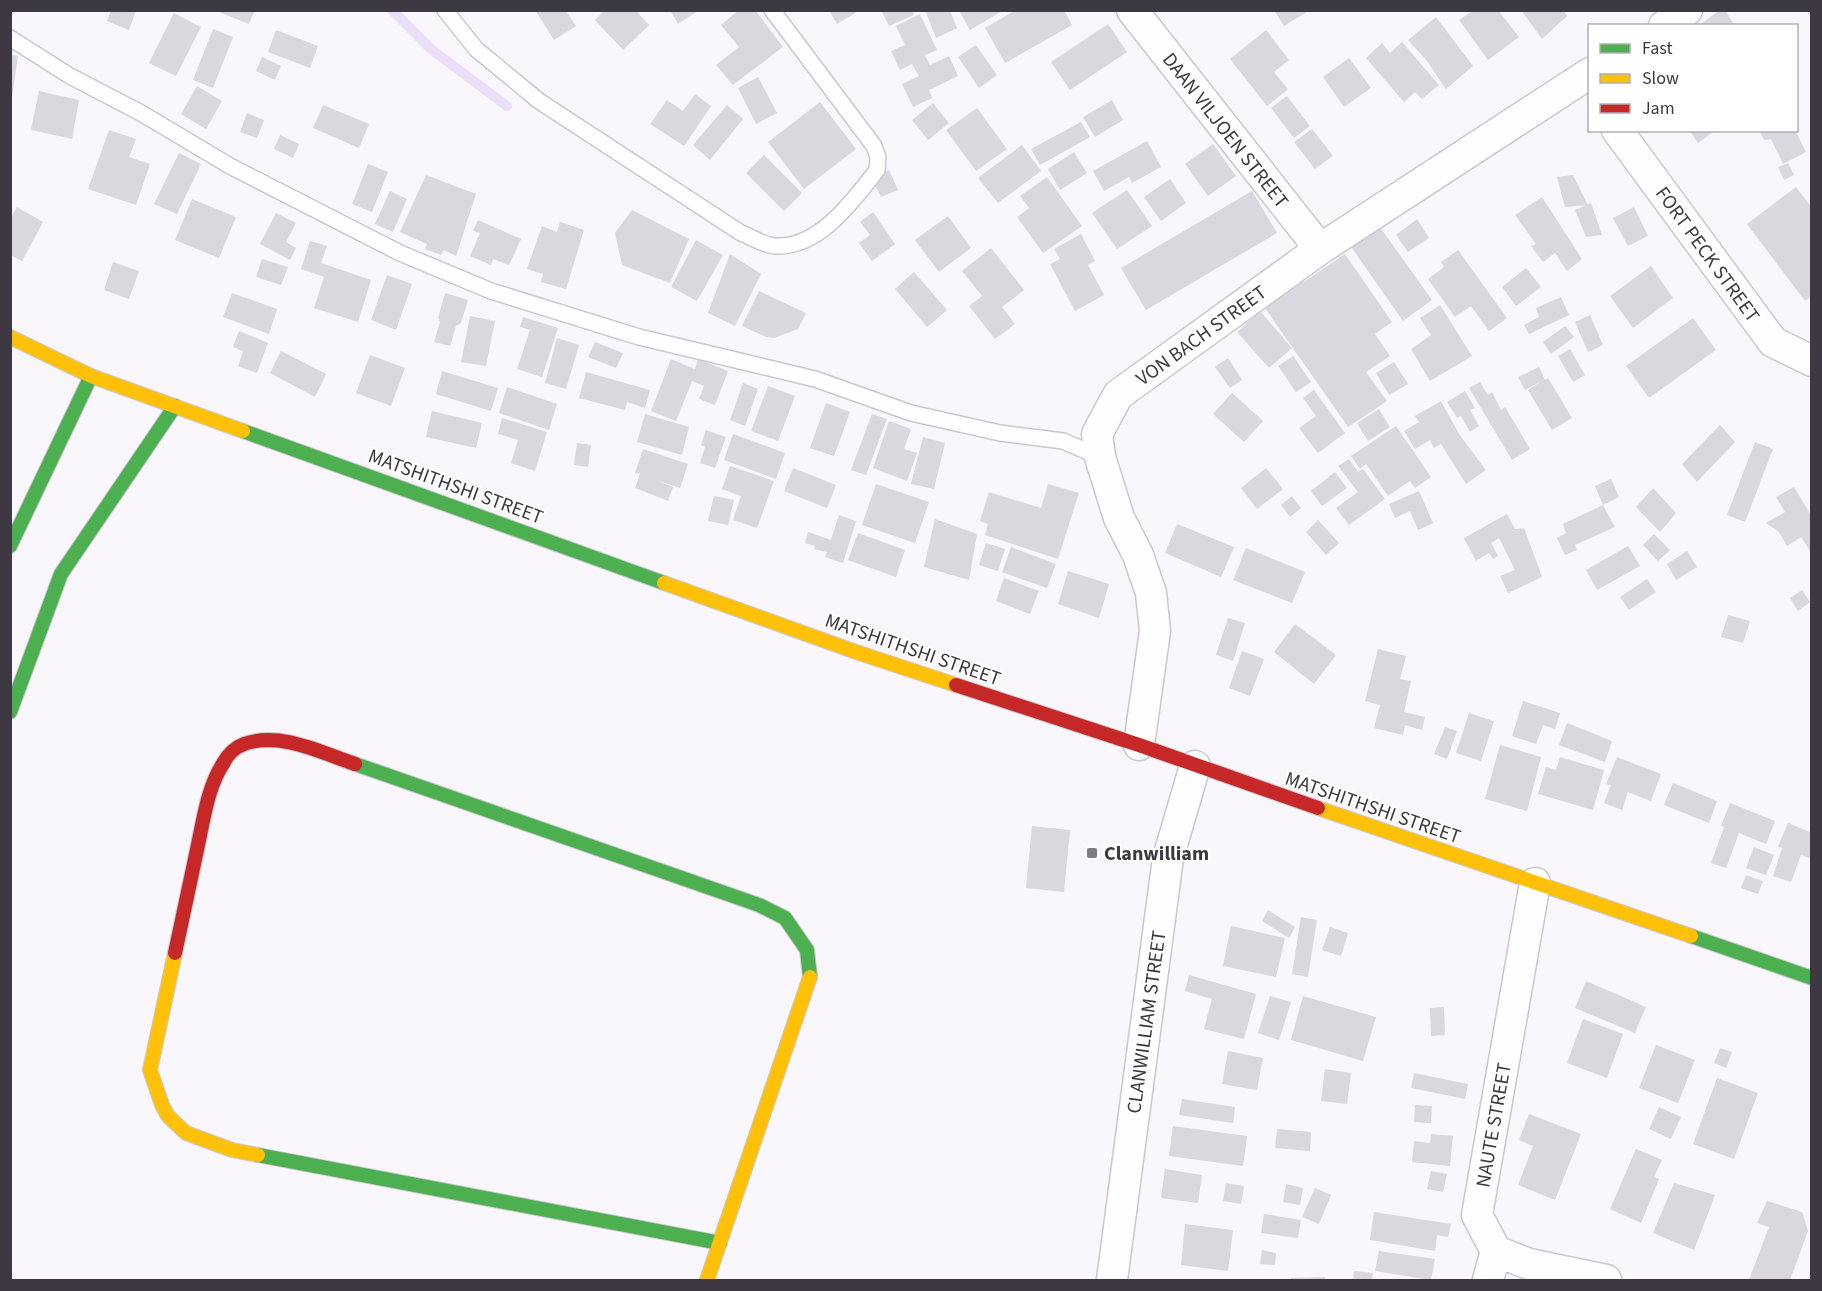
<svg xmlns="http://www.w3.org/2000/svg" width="1822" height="1291" font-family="'Source Sans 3',sans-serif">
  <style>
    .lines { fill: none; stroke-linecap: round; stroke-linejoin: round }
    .stream { stroke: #eadef8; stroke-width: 10 }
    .building { fill: #dad7de }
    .lane-casing { stroke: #cbc7cf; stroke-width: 18 }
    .street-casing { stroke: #cbc7cf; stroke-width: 33 }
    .fast-casing { stroke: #cbc7cf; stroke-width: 16 }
    .slow-casing { stroke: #cbc7cf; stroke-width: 16 }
    .jam-casing { stroke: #cbc7cf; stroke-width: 16 }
    .lane { stroke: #fefeff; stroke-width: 15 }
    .street { stroke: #fefeff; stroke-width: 30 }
    .fast { stroke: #4caf50; stroke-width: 14 }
    .slow { stroke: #ffc107; stroke-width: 14 }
    .jam { stroke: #c62828; stroke-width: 14 }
    .poi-dot { fill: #7f7a83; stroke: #fff; stroke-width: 2 }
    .labels { text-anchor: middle; stroke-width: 4.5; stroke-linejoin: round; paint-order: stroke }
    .street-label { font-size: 20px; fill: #3d3842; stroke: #fff }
    .poi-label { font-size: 20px; font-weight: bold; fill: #3d3842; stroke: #fff; text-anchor: start }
  </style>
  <rect width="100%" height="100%" fill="#f9f6fc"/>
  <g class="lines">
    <path class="stream" d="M392,10L431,49L507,106"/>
  </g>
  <path class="building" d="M111,10H136L129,30L107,21Z
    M214,10H255L249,24Z
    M535,10H565L576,26L554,40Z
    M605,10H635L649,25L623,50L595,20Z
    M670,10H699L678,24Z
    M739,10H755L783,47L733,85L716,65L739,47L721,25Z
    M829,10H860L837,24Z
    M881,10H912L914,15L889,26Z
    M925,10H950L957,28L936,38Z
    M959,10H1004L970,30Z
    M1016,10H1064L1072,25L1005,63L985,28Z
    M1274,10H1310L1284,26Z
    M1474,10H1498L1519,37L1488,60L1459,20Z
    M1521,10H1563L1567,16L1542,39Z
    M1720,10H1725L1735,26H1698Z
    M174,13L201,27L176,76L149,63Z
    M920,14L937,50L925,55L930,65L949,56L958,76L929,90L932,98L913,107L902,84L919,76L912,64L900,70L891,51L905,45L896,26Z
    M1436,17L1473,66L1446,89L1427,61L1408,40Z
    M1108,24L1127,52L1070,90L1051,62Z
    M213,29L233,37L213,88L193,80Z
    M276,30L318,46L310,68L268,52Z
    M1266,30L1289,60L1274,72L1288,89L1267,106L1230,59Z
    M1402,42L1439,85L1422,99L1415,92L1404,102L1366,58L1382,43L1390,53Z
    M976,45L997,75L979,88L958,57Z
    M10,54L18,56L12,97H10Z
    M262,57L281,66L275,80L256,71Z
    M1349,58L1371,88L1344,107L1323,77Z
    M758,77L777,113L756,124L738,88Z
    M197,86L222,101L206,129L181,114Z
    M39,91L79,100L72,139L31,130Z
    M695,94L711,106L684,146L650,124L667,100L683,111Z
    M1287,96L1310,126L1294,138L1271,108Z
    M1112,100L1123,120L1095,137L1083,117Z
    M820,102L856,149L804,189L768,142Z
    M933,103L949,123L928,140L912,120Z
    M323,105L369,124L359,148L313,128Z
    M727,105L743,119L710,160L693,145Z
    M977,108L1007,149L976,171L946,130Z
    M247,113L264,120L257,138L240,132Z
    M1081,122L1090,137L1040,165L1031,149Z
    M1312,129L1333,156L1315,169L1294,142Z
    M109,130L136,139L129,157L150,164L136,205L88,189Z
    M1689,130H1716L1698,143Z
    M1759,130H1795L1806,152L1783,164L1771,139L1764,140Z
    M280,135L299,144L293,158L274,149Z
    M1147,141L1161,167L1132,183L1129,177L1104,191L1093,171Z
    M1213,144L1236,176L1208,196L1185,164Z
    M1022,145L1041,171L998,203L978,178Z
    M1074,152L1087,173L1060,190L1048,169Z
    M179,153L201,164L177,214L154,204Z
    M764,155L802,193L784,211L746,173Z
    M1788,163L1794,175L1784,180L1778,167Z
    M368,164L388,172L372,212L352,204Z
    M889,170L898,190L881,197L872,179Z
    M426,175L476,194L456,256L444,250L441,255L425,249L427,244L400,232Z
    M1573,175L1588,205L1565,207L1557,177Z
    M1047,177L1082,226L1043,253L1017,217L1029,208L1020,196Z
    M1170,179L1186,203L1161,221L1144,197Z
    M1796,187L1812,208V296L1805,301L1747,224Z
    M1127,190L1152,226L1117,249L1092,213Z
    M390,191L407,199L393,232L375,224Z
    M1252,191L1277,233L1146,310L1121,268Z
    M1542,197L1582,259L1567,271L1555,253L1543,262L1531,246L1536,244L1515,215Z
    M192,199L236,217L219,258L175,240Z
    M1591,203L1602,235L1586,237L1575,210Z
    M17,207L43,222L22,261L10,255V219Z
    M1634,207L1648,236L1628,246L1613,218Z
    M632,210L689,239L670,283L622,265L615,233Z
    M873,212L895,244L872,261L859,243L870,235L860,222Z
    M276,213L296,223L286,242L296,248L290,260L260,244Z
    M948,216L971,248L939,272L915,240Z
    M1417,219L1429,238L1408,252L1396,235Z
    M478,220L521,239L509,265L493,259L491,265L470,256L480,233L473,231Z
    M560,222L584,230L566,289L541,282L543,274L527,269L542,226L557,232Z
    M1377,223L1432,300L1403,321L1349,244Z
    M1081,234L1095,261L1088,265L1104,295L1075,311L1050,264L1060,259L1054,249Z
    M696,240L723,255L697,301L671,287Z
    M310,241L327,246L321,263L371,280L358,322L314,308L324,277L301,269Z
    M991,248L1024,290L1002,307L1015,324L995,339L969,306L982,296L962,271Z
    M1458,250L1507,318L1489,331L1471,306L1455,317L1428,279L1444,267L1441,262Z
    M730,254L761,274L735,326L708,313Z
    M1345,254L1392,322L1375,334L1390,356L1366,372L1387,401L1348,427L1260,301L1298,275L1304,282Z
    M262,259L288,267L281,285L256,277Z
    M113,262L139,271L129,299L104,290Z
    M1651,266L1673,298L1633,328L1610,296Z
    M1526,268L1541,287L1516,306L1502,287Z
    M914,272L947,310L927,327L895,289Z
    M387,275L412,284L396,330L371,320Z
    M759,291L806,313L798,329L774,338L766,337L742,326Z
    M232,293L277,309L269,334L223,317Z
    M445,293L468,300L461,323L456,326L450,346L434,342L440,322L438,318Z
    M1561,297L1569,315L1529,334L1524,325L1539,317L1536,308Z
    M1440,305L1472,356L1430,381L1411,349L1431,335L1420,318Z
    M1260,311L1292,348L1269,368L1237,332Z
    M1590,315L1603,345L1588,352L1575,322Z
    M470,316L495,321L486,366L461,362Z
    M523,317L558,328L542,377L517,369L530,330L520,327Z
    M1693,318L1716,350L1649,398L1626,366Z
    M1565,326L1574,337L1551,354L1543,342Z
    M239,331L268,343L257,373L238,366L243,351L233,347Z
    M557,338L579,345L566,389L545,383Z
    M595,342L623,353L616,368L588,357Z
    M1570,349L1585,375L1573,382L1558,356Z
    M281,351L326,374L315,397L270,373Z
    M370,355L405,368L391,406L356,393Z
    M1293,356L1311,382L1296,392L1278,366Z
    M1228,358L1242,380L1230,388L1215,367Z
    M671,359L695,369L698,359L728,371L715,405L699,399L704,386L692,381L676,421L651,411Z
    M1394,362L1408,384L1389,395L1376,373Z
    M1539,367L1545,380L1548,378L1572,418L1552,430L1528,390L1542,381L1525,390L1518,377Z
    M442,371L498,388L491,411L436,394Z
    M586,372L650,390L645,408L627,402L625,410L579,398Z
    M1480,382L1488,395L1492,392L1501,410L1505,407L1530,449L1512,460L1469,388Z
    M743,383L758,389L745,426L730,420Z
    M768,386L795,396L778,441L751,431Z
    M507,387L557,404L549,430L499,413Z
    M1314,390L1345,433L1318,453L1299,428L1316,416L1303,398Z
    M1465,391L1475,408L1470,410L1479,426L1470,432L1461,416L1457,418L1447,402Z
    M1232,393L1263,421L1244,442L1213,414Z
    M1441,401L1459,434L1486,470L1466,484L1441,444L1434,448L1430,440L1415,449L1404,431L1419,422L1415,416Z
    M826,403L850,412L834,456L810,448Z
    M1379,409L1390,427L1368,441L1357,423Z
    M432,411L482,423L476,448L426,437Z
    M645,414L689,427L682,455L637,442Z
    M872,414L887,419L866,475L851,470Z
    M502,418L547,432L535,471L511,463L518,440L498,434Z
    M889,421L911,429L904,449L917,453L907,481L873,468Z
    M1720,425L1735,442L1697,482L1682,464Z
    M1396,426L1431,477L1415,488L1410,481L1388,496L1366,464L1360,469L1351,456Z
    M706,430L726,437L715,468L700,463L705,447L701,445Z
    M733,434L785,453L776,479L724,460Z
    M923,437L945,443L934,489L911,484Z
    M1755,442L1773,449L1745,522L1727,515Z
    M577,443L591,445L588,467L574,465Z
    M643,449L688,464L680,488L656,480L673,487L668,501L635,488L640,474L635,473Z
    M1349,459L1358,472L1363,469L1385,499L1349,525L1336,508L1358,492L1338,466Z
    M730,466L774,481L757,528L733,520L741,496L722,489Z
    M793,468L836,485L827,508L784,491Z
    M1266,468L1283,489L1257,509L1241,488Z
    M1335,472L1347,488L1322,506L1311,491Z
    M1611,479L1619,497L1603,505L1615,527L1575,545L1577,550L1565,555L1557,538L1566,533L1563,524L1603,505L1595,486Z
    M876,484L929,502L915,543L862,525Z
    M1048,484L1079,493L1058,559L985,535L988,524L980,521L989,492L1041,508Z
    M1794,487L1812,517V554L1801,537L1787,546L1779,532L1766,523L1785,512L1776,497Z
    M1653,488L1676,513L1660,532L1636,507Z
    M1419,491L1433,523L1418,530L1410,511L1395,518L1389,504Z
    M714,496L734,500L728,525L708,521Z
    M1292,496L1301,508L1290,517L1281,505Z
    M1507,514L1515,529L1524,528L1542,577L1508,593L1500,576L1515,570L1499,538L1491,543L1498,556L1493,559L1489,553L1476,561L1464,538Z
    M839,515L856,521L843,563L825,557L827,552L814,549L815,546L805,543L808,532L831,540Z
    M935,519L977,534L969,580L924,567Z
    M1318,520L1339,543L1326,555L1306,532Z
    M1177,524L1234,547L1221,577L1165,553Z
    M858,533L905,550L896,577L848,560Z
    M1654,534L1670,550L1658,561L1643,545Z
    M986,543L1005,549L998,571L979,565Z
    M1628,546L1640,566L1597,590L1586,570Z
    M1011,547L1056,564L1047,588L1002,572Z
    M1246,548L1305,572L1292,603L1233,580Z
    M1687,551L1697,567L1676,580L1667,564Z
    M1068,571L1109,584L1099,618L1058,604Z
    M1004,578L1039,591L1030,614L996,601Z
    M1647,579L1656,592L1629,610L1620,597Z
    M1802,590L1810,602L1798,611L1790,598Z
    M1728,615L1750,621L1743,643L1721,637Z
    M1228,618L1245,623L1233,661L1216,655Z
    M1295,624L1336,655L1314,684L1274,652Z
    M1378,649L1406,656L1400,679L1411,681L1404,712L1425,717L1422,730L1405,725L1403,735L1374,728L1380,705L1365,701Z
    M1242,651L1264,659L1250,696L1229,688Z
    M1523,701L1560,713L1555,729L1543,725L1536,744L1512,736Z
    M1469,713L1494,721L1481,761L1456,753Z
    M1567,723L1612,741L1605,762L1559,745Z
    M1445,727L1457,731L1447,759L1434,754Z
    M1500,745L1541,757L1527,811L1485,799Z
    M1560,757L1604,770L1593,810L1538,794L1546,767L1556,770Z
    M1617,757L1661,774L1651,801L1628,792L1622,810L1604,803L1611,785L1606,784Z
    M1673,783L1717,801L1709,823L1664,805Z
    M1730,803L1775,821L1766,844L1739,833L1726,868L1711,863L1724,827L1721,826Z
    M1788,823L1812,833V859L1801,855L1791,882L1773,876L1782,848L1778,847Z
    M1032,826L1070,830L1064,892L1026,888Z
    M1754,847L1774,855L1766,875L1746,868Z
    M1746,875L1763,881L1758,894L1741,888Z
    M1268,910L1295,927L1289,938L1262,921Z
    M1301,917L1317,920L1308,977L1292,974Z
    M1231,926L1285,938L1276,977L1223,966Z
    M1330,927L1348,933L1341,956L1322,950Z
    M1189,975L1256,994L1244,1039L1204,1029L1212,999L1185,991Z
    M1586,981L1646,1007L1635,1033L1575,1008Z
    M1270,996L1291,1002L1279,1040L1258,1033Z
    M1303,996L1376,1017L1363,1061L1291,1040Z
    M1444,1007L1445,1035L1431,1036L1430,1008Z
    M1583,1019L1623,1034L1607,1078L1567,1063Z
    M1656,1045L1695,1060L1678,1103L1639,1088Z
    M1720,1048L1732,1052L1726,1068L1714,1063Z
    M1228,1051L1263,1058L1257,1090L1222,1084Z
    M1325,1069L1351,1073L1347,1104L1321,1101Z
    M1414,1073L1468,1084L1465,1099L1411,1088Z
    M1717,1078L1758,1093L1734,1159L1693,1144Z
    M1182,1099L1235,1107L1233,1123L1179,1115Z
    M1415,1105L1432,1106L1431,1123L1414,1122Z
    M1659,1107L1681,1117L1671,1139L1649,1129Z
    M1529,1114L1581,1134L1555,1200L1518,1185L1533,1146L1519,1140Z
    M1173,1126L1247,1136L1243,1166L1169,1156Z
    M1277,1129L1311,1132L1310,1151L1275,1148Z
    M1431,1134L1453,1136L1450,1166L1412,1162L1414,1141L1430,1143Z
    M1636,1149L1662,1160L1654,1177L1659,1179L1641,1223L1610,1209Z
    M1165,1169L1202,1175L1198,1203L1161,1198Z
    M1431,1171L1447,1174L1443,1192L1427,1189Z
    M1226,1183L1244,1186L1241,1204L1223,1201Z
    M1674,1183L1715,1195L1694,1250L1653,1233Z
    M1286,1184L1303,1188L1300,1205L1283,1202Z
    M1315,1188L1331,1195L1319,1224L1302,1217Z
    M1767,1201L1802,1212L1808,1231L1790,1280H1749L1769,1227L1757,1223Z
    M1374,1212L1451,1224L1448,1237L1437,1235L1435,1251L1370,1240Z
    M1264,1214L1301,1220L1298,1238L1261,1233Z
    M1185,1224L1233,1230L1228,1271L1181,1265Z
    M1262,1250L1276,1253L1275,1265L1260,1264Z
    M1379,1251L1435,1259L1431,1280L1375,1271Z
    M1354,1271L1373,1273L1372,1280H1353Z
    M1325,1277V1280H1291V1278Z"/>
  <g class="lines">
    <g class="lane-casing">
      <path id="lane" d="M445,10L476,49L539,101L741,233C752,237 765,246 776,246C819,248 853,201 877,170L878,157L874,146L772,10
        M10,38L70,76L141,113L230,166L400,253L491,291L639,337L815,379L911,413L1000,433L1063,441L1100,457"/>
    </g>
    <g class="street-casing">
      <path id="street" d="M1132,10L1320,249
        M1664,26L1687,10
        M1617,130L1773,342L1812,361
        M1139,745L1155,631L1151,593L1138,555L1119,518L1100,457L1097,434L1118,395L1320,249L1590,73
        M1535,883L1477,1215L1496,1251L1529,1264L1606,1280
        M1112,1280L1168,858L1195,766
        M1488,1280L1496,1251"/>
    </g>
    <g class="fast-casing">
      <path id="fast" d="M243,431L664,583
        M10,546L91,376
        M10,712L61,574L175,406
        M355,764L759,905L785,918L807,950L810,977
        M1691,936L1812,978
        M258,1155L720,1243"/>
    </g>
    <g class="slow-casing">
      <path id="slow" d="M10,337L91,376L243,431
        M664,583L859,653L956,685
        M1318,808L1691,936
        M175,953L150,1070L162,1105L168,1116L186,1133L232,1150L258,1155
        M707,1280L810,977"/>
    </g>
    <g class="jam-casing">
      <path id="jam" d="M956,685L1139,745L1318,808
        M175,953C183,917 190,881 198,845C204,817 208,786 224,762C228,754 236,747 244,744C280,731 322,753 355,764"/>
    </g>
    <use href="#lane" class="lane"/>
    <use href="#street" class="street"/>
    <use href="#fast" class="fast"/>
    <use href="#slow" class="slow"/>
    <use href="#jam" class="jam"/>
  </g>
  <rect class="poi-dot" x="1086" y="847" width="12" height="12" rx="3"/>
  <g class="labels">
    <g class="street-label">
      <text transform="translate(1226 130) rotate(52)" y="7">DAAN VILJOEN STREET</text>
      <text transform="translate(1708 254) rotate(54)" y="7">FORT PECK STREET</text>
      <text transform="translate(1201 335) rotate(-36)" y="7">VON BACH STREET</text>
      <text transform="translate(456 486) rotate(20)" y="7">MATSHITHSHI STREET</text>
      <text transform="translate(913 649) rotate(19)" y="7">MATSHITHSHI STREET</text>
      <text transform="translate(1373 807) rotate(19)" y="7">MATSHITHSHI STREET</text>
      <text transform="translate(1146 1022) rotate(-82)" y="7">CLANWILLIAM STREET</text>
      <text transform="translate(1493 1125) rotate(-80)" y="7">NAUTE STREET</text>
    </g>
    <g class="poi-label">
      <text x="1104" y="860">Clanwilliam</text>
    </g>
  </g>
  <rect width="1822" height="1291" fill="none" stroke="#3d3842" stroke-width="24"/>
  <rect x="1588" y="24" width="210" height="108" fill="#ffffff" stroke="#b1afb3" stroke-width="1.5"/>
  <rect x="1600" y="44" width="30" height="9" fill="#4caf50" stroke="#b1afb3" stroke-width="1.5"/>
  <text x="1642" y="54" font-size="18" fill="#3d3842">Fast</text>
  <rect x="1600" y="74" width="30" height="9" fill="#ffc107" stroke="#b1afb3" stroke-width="1.5"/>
  <text x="1642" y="84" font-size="18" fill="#3d3842">Slow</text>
  <rect x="1600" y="104" width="30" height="9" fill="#c62828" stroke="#b1afb3" stroke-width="1.5"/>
  <text x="1642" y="114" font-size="18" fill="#3d3842">Jam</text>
</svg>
